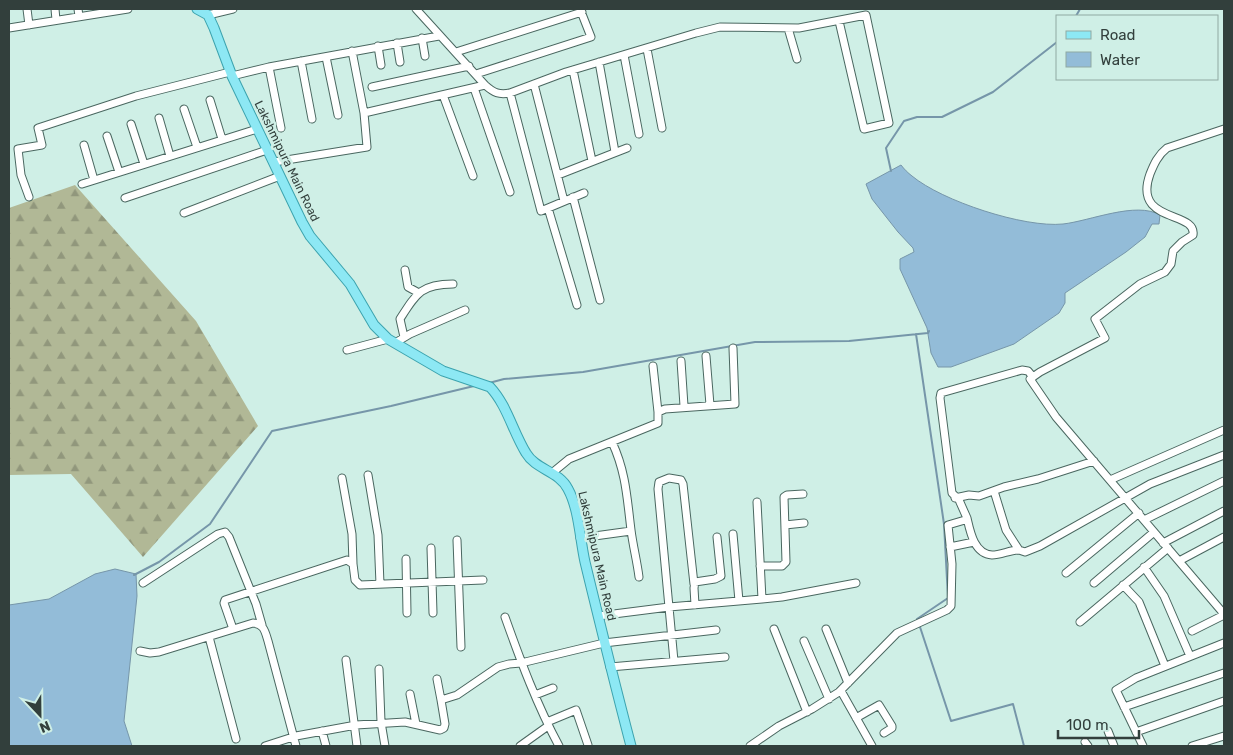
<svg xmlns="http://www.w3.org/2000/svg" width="1233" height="755" font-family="Rubik,sans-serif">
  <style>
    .forest { fill: url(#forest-firs) }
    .water { fill: #93bcd8; stroke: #7696a9 }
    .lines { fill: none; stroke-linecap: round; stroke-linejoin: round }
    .stream { stroke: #7696a9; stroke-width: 2 }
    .minor-casing { stroke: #4a6760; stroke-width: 9 }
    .major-casing { stroke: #3ca3ae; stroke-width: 11 }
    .minor { stroke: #fff; stroke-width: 7 }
    .major { stroke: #8de8f4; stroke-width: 9 }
    .labels { text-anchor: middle; stroke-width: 5; stroke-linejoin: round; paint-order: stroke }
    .street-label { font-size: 12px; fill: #323f3c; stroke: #cfefe6 }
  </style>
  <defs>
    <pattern id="forest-firs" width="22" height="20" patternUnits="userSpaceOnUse" patternTransform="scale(1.25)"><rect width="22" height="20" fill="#b1b896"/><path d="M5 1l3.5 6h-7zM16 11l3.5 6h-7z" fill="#91977c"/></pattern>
  </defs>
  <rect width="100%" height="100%" fill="#cfefe6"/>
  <path class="forest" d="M75,185L196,321L258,426L143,557L71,474L9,475V208Z"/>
  <path class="water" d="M901,165C904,169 908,173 912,176C942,201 1024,228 1063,224C1090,221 1136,201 1160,215L1159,224H1152L1145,237L1126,252L1065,293V303L1059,313L1014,344L951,367H938L931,353L927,328L900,269V259L914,252L913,248L898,232L872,199L866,184Z
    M115,569L136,574L137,596L124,721L132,746H9V605L49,599L95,574Z"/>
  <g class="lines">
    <path class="stream" d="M1076,16L1080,9
      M891,171L886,148L904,121L917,117H942L993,92L1057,42
      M916,334L944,524L948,598L917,619
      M489,383L504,379L583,372L755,342L849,341L928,333L929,331
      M134,575L159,562L210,524L272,431L391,406L474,386
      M920,627L951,721L1013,704L1024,746"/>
    <g class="minor-casing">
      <path id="minor" d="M27,9L29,25
        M55,9L56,20
        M78,9L79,16
        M416,9L485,85C494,93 499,95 510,93L566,72L696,33L720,27L799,28L866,15L889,123L864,129L839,21
        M208,15L233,9
        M9,28L128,9
        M788,28L797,59
        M422,38L425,56
        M397,43L400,62
        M378,46L381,65
        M647,49L662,128
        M456,52L582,12
        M624,55L639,134
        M326,57L338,115
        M301,61L312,119
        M599,62L615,152
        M269,67L281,128
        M573,70L592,161
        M476,74L591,37L580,9
        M232,76L269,67L439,36
        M534,84L564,201
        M372,87L469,66
        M474,88L510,192
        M510,93L541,211L584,193
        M443,95L473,176
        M210,100L222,139
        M184,109L197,147
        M364,113L485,85
        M159,118L170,156
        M131,124L144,164
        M1224,129L1167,148C1158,155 1154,164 1150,174C1132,224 1197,210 1193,235L1182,242L1173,251L1171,264L1165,272L1140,284L1095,319L1105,338L1040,372L1030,379L1056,417L1224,614
        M107,136L119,172
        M84,145L94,180
        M274,162L367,147L364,113L352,51
        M558,175L627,148
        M82,184L257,129
        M29,197L21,175L18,149L42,145L38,128L136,96L230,72
        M573,197L600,300
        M125,198L267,150
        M548,208L577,305
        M184,213L280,176
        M405,270L408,287L419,293
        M404,337L400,319C416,294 421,284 453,284
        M395,343L410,334L465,310
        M347,350L388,339
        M706,356L710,405
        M681,361L684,406
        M653,366L658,412
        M612,442C626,472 627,498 631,530C633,546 637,561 639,577
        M552,473L569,459L658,423V412L665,409L735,404L733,348
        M368,475L378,535L380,584
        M342,478L352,534L353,564
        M1110,480L1224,430
        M994,491L1006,530L1019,550L1025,552L1040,546L1150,484L1224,455
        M955,498L969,495L979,496L1004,487L1038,479L1094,461
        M967,518C970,531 974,554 992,555C1001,555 1010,550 1019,550
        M1144,520L1224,481
        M785,525L804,523
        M733,534L739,601
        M580,538L631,531
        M457,540L461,647
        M1163,543L1224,511
        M950,547L974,542
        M431,548L433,613
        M406,559L407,613
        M1179,561L1224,537
        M760,566H782L786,562L784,497L787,495L803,494
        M1144,567L1164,596L1190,656
        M1066,573L1139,513
        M143,583L218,534L225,532L229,537L256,604L262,625
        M1094,583L1154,532
        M1123,585L1139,602L1165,666
        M762,599L782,597L856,583
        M695,605L694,588L695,582L715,579L721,576L717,537
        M598,616L669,607L762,599L757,502
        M505,617C521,662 537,705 559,746
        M1080,622L1168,548
        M233,629L224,603L225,600L347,560L353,564L355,580L360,585L483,580
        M774,629L807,712
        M826,629L848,683
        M1192,631L1224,615
        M209,637L236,739
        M804,641L829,699
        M140,651L150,653L159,652L253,623C264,624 265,631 268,641L296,746
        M346,660L357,746
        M674,661L658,489L659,482L669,478L681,480L683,484L694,584
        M610,667L725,657
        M379,669L381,722L385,746
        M437,679L441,700
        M841,691L872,746
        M410,694L416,724
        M535,695L553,688
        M1124,707L1224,673
        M856,718L879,705L892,726V728L884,733
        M547,722L576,710L588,745
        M322,731L326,746
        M1108,731L1114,746
        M1136,732L1224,701
        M1085,742L1088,746
        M265,746L296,736L356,725L405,722L440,730L444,728L445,724L441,700L457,695L498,667L509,664L521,663L604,643L716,630
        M520,746L548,726
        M750,746L779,726L812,709L839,692L897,633L947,610L951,606L952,564L948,525L965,520L967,518L959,500L952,493L940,398L941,393L1022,370L1028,371L1033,377
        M1143,746L1116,690L1136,678L1224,643
        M1192,746L1224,736"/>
    </g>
    <g class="major-casing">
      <path id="major" d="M197,9L208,15L214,28L232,76L302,222L310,236L350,284L374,325L388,339L443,371L490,387C507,405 513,432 526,453C536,470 559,471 568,489C579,509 580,540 585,562C600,624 615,685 631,746"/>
    </g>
    <use href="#minor" class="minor"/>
    <use href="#major" class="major"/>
  </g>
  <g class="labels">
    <g class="street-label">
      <text transform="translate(287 161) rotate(64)" y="4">Lakshmipura Main Road</text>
      <text transform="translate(597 556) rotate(77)" y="4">Lakshmipura Main Road</text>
    </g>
  </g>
  <rect width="1233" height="755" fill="none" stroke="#323f3c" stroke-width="20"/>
  <rect x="1056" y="15" width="162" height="65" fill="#cfefe6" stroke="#90a9a2"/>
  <rect x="1066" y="31" width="25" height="8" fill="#8de8f4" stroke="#90a9a2"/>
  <text x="1100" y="40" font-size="15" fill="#323f3c">Road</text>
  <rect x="1066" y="52" width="25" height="15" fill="#93bcd8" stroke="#90a9a2"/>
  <text x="1100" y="65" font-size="15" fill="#323f3c">Water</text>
  <g transform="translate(40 715) rotate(158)" stroke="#cfefe6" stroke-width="4" paint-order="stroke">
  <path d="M0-4L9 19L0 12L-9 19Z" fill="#323f3c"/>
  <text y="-8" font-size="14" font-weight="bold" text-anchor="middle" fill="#323f3c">N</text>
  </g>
  <path d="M1058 730v8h81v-8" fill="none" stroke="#323f3c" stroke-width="2.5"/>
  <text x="1066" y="730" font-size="15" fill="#323f3c" stroke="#cfefe6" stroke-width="4" paint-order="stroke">100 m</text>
</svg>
